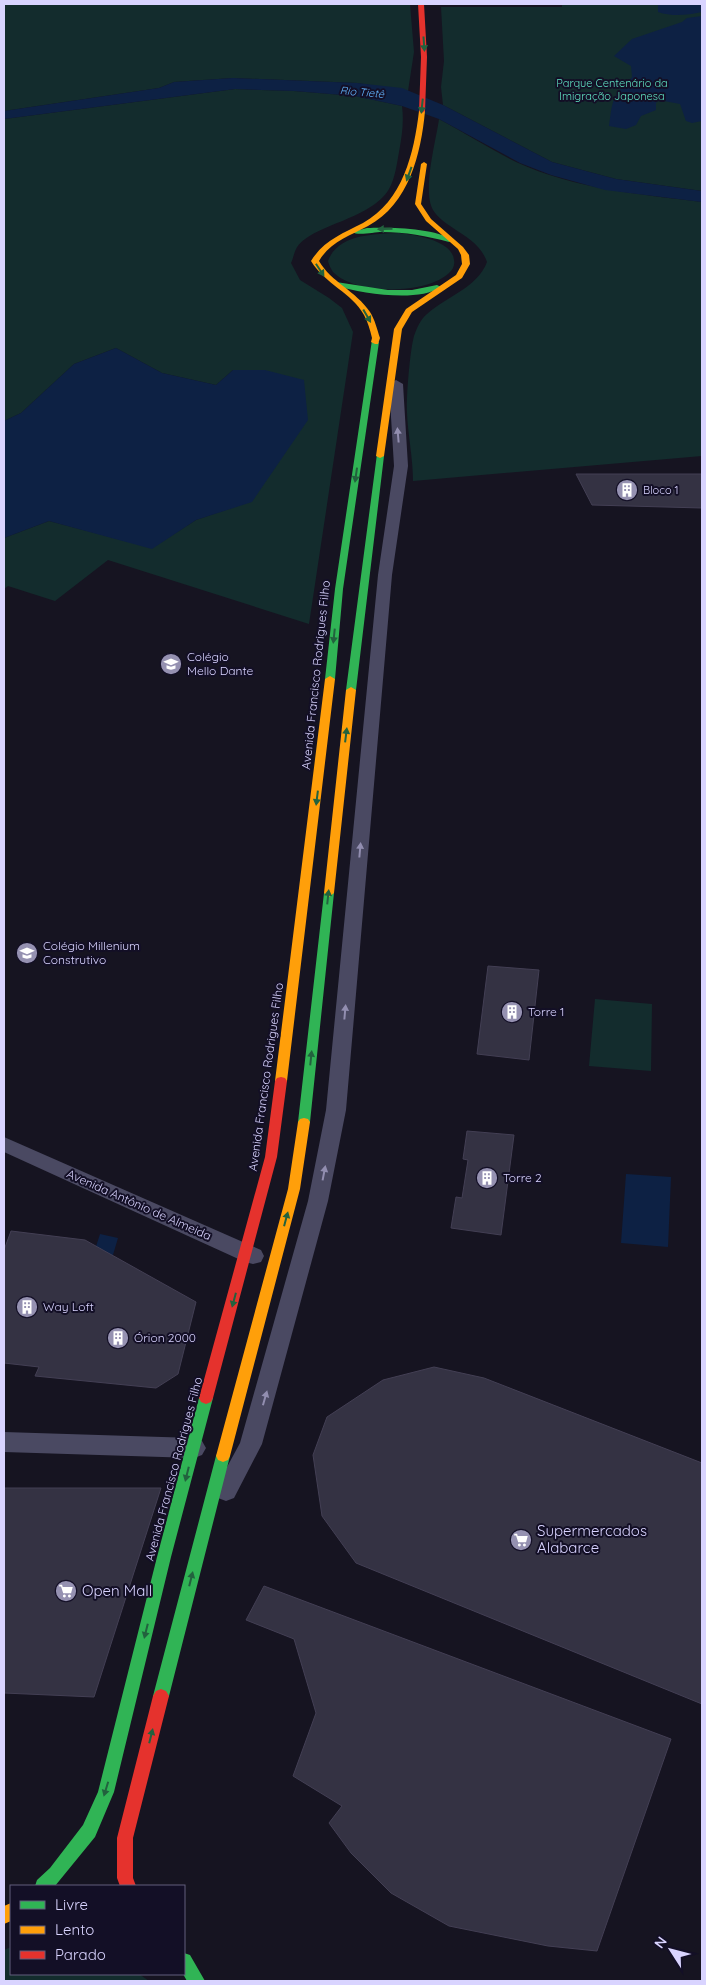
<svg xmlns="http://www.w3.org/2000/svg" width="706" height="1985" font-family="Quicksand,sans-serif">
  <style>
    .green { fill: #132c2d }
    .water { fill: #0d2144 }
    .building { fill: #343243; stroke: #433f54 }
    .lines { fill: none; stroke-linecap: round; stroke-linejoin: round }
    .street { fill: #4a4962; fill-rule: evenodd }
    .fast { fill: #30b455; fill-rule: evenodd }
    .slow { fill: #ff9f0a; fill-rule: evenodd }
    .jam { fill: #e5322d; fill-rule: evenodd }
    .oneway { fill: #22623e }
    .oneway2 { fill: #928eb0 }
    .labels { text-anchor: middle; stroke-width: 4; stroke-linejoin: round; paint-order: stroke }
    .far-park-label { font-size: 11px; fill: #5fe0c0; stroke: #130f26 }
    .far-water-label { font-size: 11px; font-style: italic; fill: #62b6ff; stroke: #130f26 }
    .far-poi-label { font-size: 11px; fill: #d9d4ff; stroke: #130f26; text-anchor: start }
    .poi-label { font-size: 12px; fill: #d9d4ff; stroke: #130f26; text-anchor: start }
    .street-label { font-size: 12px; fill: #d9d4ff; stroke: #130f26 }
    .near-poi-label { font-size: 15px; fill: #d9d4ff; stroke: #130f26; text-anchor: start }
  </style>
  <rect width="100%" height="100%" fill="#161421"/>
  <path class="green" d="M4,4H410L414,52L408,91L357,83L233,78L174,82L159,88L4,111Z
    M562,4H702V191L616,179L552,162L443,105L441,87L444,61L441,7H562Z
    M235,89L294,91L355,96L402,106C404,122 402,136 399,152C397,163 395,179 389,189C370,221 310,224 296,249C294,253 293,259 291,263L300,280L329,298L342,308L353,332L309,624L108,560L55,601L8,586L4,589V538L49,521L152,548L196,520L252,501L265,370H233L216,385L162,373L116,348L74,364L21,413L4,421V119Z
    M439,119C465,133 490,149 516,162C575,189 639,194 702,202V456L413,481C413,458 408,436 407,413C406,398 410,350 414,336C417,328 420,320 427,314C447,296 477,288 487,262C481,245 468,238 453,228C447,224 437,217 433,210C422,191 436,141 439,119Z
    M399,233C415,235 452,240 454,260C455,265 453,270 449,273C426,295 355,295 333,272C331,269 329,265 328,261C338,234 374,234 399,233Z
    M595,999L652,1004L651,1071L589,1066Z
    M11,1947V1974H139L149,1981H4V1950Z"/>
  <path class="water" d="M658,4H702V12C687,15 673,17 658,12Z
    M702,16V121L692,123L686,121L680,104L659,100L656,103V110L641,116L636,125L626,129L609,126C613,97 612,98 632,77L631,66L614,56L632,39L682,22L687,18Z
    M233,78L357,83L402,88L443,105L552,162L616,179L702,191V202L605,190L551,175L520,163L439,119L402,106L355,96L294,91L235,89L4,119V111L159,88L174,82Z
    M116,348L162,373L216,385L233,370H265L304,380L308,420L252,502L196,520L152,549L49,521L4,538V421L21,413L74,364Z
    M626,1174L671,1177L668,1247L621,1243Z
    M100,1234L118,1238L110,1265L91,1262Z"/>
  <path class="building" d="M576,474H702V508L592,505Z
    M488,966L539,970L529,1060L477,1054Z
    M467,1131L514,1135L501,1235L451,1228L456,1197L462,1198L468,1160L463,1159Z
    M11,1231L85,1240L196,1302L178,1374L156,1388L35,1376L39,1367L4,1363V1250Z
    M434,1367L484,1378L702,1463V1704L356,1563L322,1516L313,1455L327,1417L383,1380Z
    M4,1488H161L94,1697L4,1693Z
    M264,1586L671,1739L597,1951L548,1946L449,1926L391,1893L351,1853L329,1823L342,1806L293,1776L316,1713L294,1639L246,1620Z"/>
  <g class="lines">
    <path class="street" d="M396,380L403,384L408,466L392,575L346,1110L328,1201L262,1444L234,1498L226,1501L218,1498L214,1491L240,1443L308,1201L326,1110L378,575L394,466L389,384Z
      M4,1137L261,1250L264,1256L261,1262L253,1264L245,1262L4,1152Z
      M4,1432L194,1438L202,1441L206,1448L202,1455L194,1458L4,1452Z"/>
    <path class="fast" d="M367,228C389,227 435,228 453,240L449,242C427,236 405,232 382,232C374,232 358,236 352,232Z
      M336,282L388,290H412L437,285L441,287C417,303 362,293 336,286Z
      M372,340L379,342L343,589L335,679L330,682L325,679L335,589Z
      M377,454L384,456L356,690L351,693L346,690Z
      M329,889L334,893L310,1122L308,1125H300L298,1122L324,893Z
      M206,1392L211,1394L213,1398L171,1557L114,1792L95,1837L55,1886H35L37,1880L50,1868L83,1825L98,1792L157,1557L199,1398L201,1394Z
      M223,1450L228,1452L230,1456L169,1696L166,1701L161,1703L156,1701L153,1696L216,1456L218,1452Z
      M184,1953L190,1955L205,1981H187L183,1974Z"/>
    <path class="slow" d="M422,109L425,111C421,154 409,204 368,226C349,236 330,242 319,261C331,282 356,291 370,312C375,320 377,329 380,338L378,344H375L371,342L372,338C370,330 368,322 364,315C352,293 325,284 311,261C324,240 342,234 363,223C403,201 414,153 419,111Z
      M424,162L427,164L421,204L431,219L463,247L469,255L470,264L462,278L412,312L402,329L384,456L380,458L376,456L394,329L406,309L456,275L462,264L461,255L458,249L426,221L415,204L421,164Z
      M330,676L335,679L287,1081L285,1084H277L275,1081L325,679Z
      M351,687L356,690L334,893L329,897L324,893L346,690Z
      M304,1118L308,1119L310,1122L300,1189L230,1456L228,1460L223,1462L218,1460L216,1456L288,1189L298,1122L300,1119Z
      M11,1903V1921L4,1924V1906Z"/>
    <path class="jam" d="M418,4H424L427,57L425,111L422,113L419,111L421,57Z
      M281,1077L285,1078L287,1081L277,1157L213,1398L211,1402L206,1404L201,1402L199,1398L265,1157L275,1081L277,1078Z
      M161,1689L166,1691L169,1696L133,1838V1878L136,1886H120L117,1878V1838L153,1696L156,1691Z"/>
  </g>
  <defs><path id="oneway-solid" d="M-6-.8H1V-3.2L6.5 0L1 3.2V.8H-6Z" transform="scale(1.25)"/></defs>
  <g class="oneway">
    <use href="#oneway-solid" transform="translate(424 44) rotate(86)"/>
    <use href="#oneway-solid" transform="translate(422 106) rotate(96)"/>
    <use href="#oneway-solid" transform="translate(409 174) rotate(110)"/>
    <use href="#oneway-solid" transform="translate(385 229) rotate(179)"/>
    <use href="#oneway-solid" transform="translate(320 270) rotate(57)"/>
    <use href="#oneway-solid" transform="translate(367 316) rotate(60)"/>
    <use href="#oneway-solid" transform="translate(356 475) rotate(98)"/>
    <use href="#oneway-solid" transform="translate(334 636) rotate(96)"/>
    <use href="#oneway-solid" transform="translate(346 735) rotate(-83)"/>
    <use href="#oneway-solid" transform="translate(317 798) rotate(97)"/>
    <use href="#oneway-solid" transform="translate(328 897) rotate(-84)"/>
    <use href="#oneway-solid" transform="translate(311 1058) rotate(-84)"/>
    <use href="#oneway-solid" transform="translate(286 1219) rotate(-75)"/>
    <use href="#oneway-solid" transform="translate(234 1300) rotate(105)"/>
    <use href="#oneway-solid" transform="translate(187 1474) rotate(104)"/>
    <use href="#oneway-solid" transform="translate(191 1579) rotate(-76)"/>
    <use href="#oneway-solid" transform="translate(146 1631) rotate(104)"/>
    <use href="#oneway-solid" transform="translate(151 1736) rotate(-76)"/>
    <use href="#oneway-solid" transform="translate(106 1789) rotate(107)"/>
  </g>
  <g class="oneway2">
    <use href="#oneway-solid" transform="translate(398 435) rotate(-95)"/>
    <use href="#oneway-solid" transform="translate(360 850) rotate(-85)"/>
    <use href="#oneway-solid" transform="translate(345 1012) rotate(-85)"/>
    <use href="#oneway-solid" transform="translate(324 1173) rotate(-79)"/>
    <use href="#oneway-solid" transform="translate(265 1398) rotate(-74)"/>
  </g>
  <defs>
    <g id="building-disc" transform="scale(1.125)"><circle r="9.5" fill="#9591b1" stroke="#130f26"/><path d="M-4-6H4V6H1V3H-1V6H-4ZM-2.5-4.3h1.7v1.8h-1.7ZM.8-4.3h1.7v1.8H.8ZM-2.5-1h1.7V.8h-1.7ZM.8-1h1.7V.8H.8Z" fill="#fff"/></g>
    <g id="school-disc" transform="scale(1.125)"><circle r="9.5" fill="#9591b1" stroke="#130f26"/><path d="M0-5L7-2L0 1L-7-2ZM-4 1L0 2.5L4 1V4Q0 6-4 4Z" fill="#fff"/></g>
    <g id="supermarket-disc" transform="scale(1.125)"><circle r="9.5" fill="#9591b1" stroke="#130f26"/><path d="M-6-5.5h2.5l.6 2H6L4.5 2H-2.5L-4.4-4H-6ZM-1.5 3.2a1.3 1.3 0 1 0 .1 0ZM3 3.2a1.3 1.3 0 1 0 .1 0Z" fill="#fff"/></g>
  </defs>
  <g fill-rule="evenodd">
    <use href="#building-disc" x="627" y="490"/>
    <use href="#school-disc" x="171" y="664"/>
    <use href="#school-disc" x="27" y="953"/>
    <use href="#building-disc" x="512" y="1012"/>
    <use href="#building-disc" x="487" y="1178"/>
    <use href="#building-disc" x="27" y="1307"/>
    <use href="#building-disc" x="118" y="1338"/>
    <use href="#supermarket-disc" x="521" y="1540"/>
    <use href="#supermarket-disc" x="66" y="1591"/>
  </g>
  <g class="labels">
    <g class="far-park-label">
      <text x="612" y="87">Parque Centenário da<tspan x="612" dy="13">Imigração Japonesa</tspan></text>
    </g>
    <g class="far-water-label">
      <text transform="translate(362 92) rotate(5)" y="4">Rio Tietê</text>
    </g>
    <g class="far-poi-label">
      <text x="643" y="494">Bloco 1</text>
    </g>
    <g class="poi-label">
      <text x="187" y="661">Colégio<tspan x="187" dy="14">Mello Dante</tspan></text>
      <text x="43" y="950">Colégio Millenium<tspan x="43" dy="14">Construtivo</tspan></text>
      <text x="528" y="1016">Torre 1</text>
      <text x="503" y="1182">Torre 2</text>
      <text x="43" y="1311">Way Loft</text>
      <text x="134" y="1342">Órion 2000</text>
    </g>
    <g class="street-label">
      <text transform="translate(316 675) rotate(-84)" y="4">Avenida Francisco Rodrigues Filho</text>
      <text transform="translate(266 1077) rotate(-82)" y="4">Avenida Francisco Rodrigues Filho</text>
      <text transform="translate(139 1205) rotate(24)" y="4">Avenida Antônio de Almeida</text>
      <text transform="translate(174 1469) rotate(-75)" y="4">Avenida Francisco Rodrigues Filho</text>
    </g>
    <g class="near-poi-label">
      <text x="537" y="1536">Supermercados<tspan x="537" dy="17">Alabarce</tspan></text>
      <text x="82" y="1596">Open Mall</text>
    </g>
  </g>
  <rect width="706" height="1985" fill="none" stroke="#d9d4ff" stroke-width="10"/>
  <rect x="10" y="1885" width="175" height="90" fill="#130f26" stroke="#625e7d"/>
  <rect x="20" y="1901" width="25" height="8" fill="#30b455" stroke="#625e7d"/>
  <text x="55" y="1910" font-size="15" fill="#d9d4ff">Livre</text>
  <rect x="20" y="1926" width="25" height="8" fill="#ff9f0a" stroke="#625e7d"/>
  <text x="55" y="1935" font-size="15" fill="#d9d4ff">Lento</text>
  <rect x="20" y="1951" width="25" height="8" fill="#e5322d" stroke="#625e7d"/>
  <text x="55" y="1960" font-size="15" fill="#d9d4ff">Parado</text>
  <g transform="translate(671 1950) rotate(306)" stroke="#130f26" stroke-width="4" paint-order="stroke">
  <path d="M0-4L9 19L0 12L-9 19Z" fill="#d9d4ff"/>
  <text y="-8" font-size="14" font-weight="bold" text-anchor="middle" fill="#d9d4ff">N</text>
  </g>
</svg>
